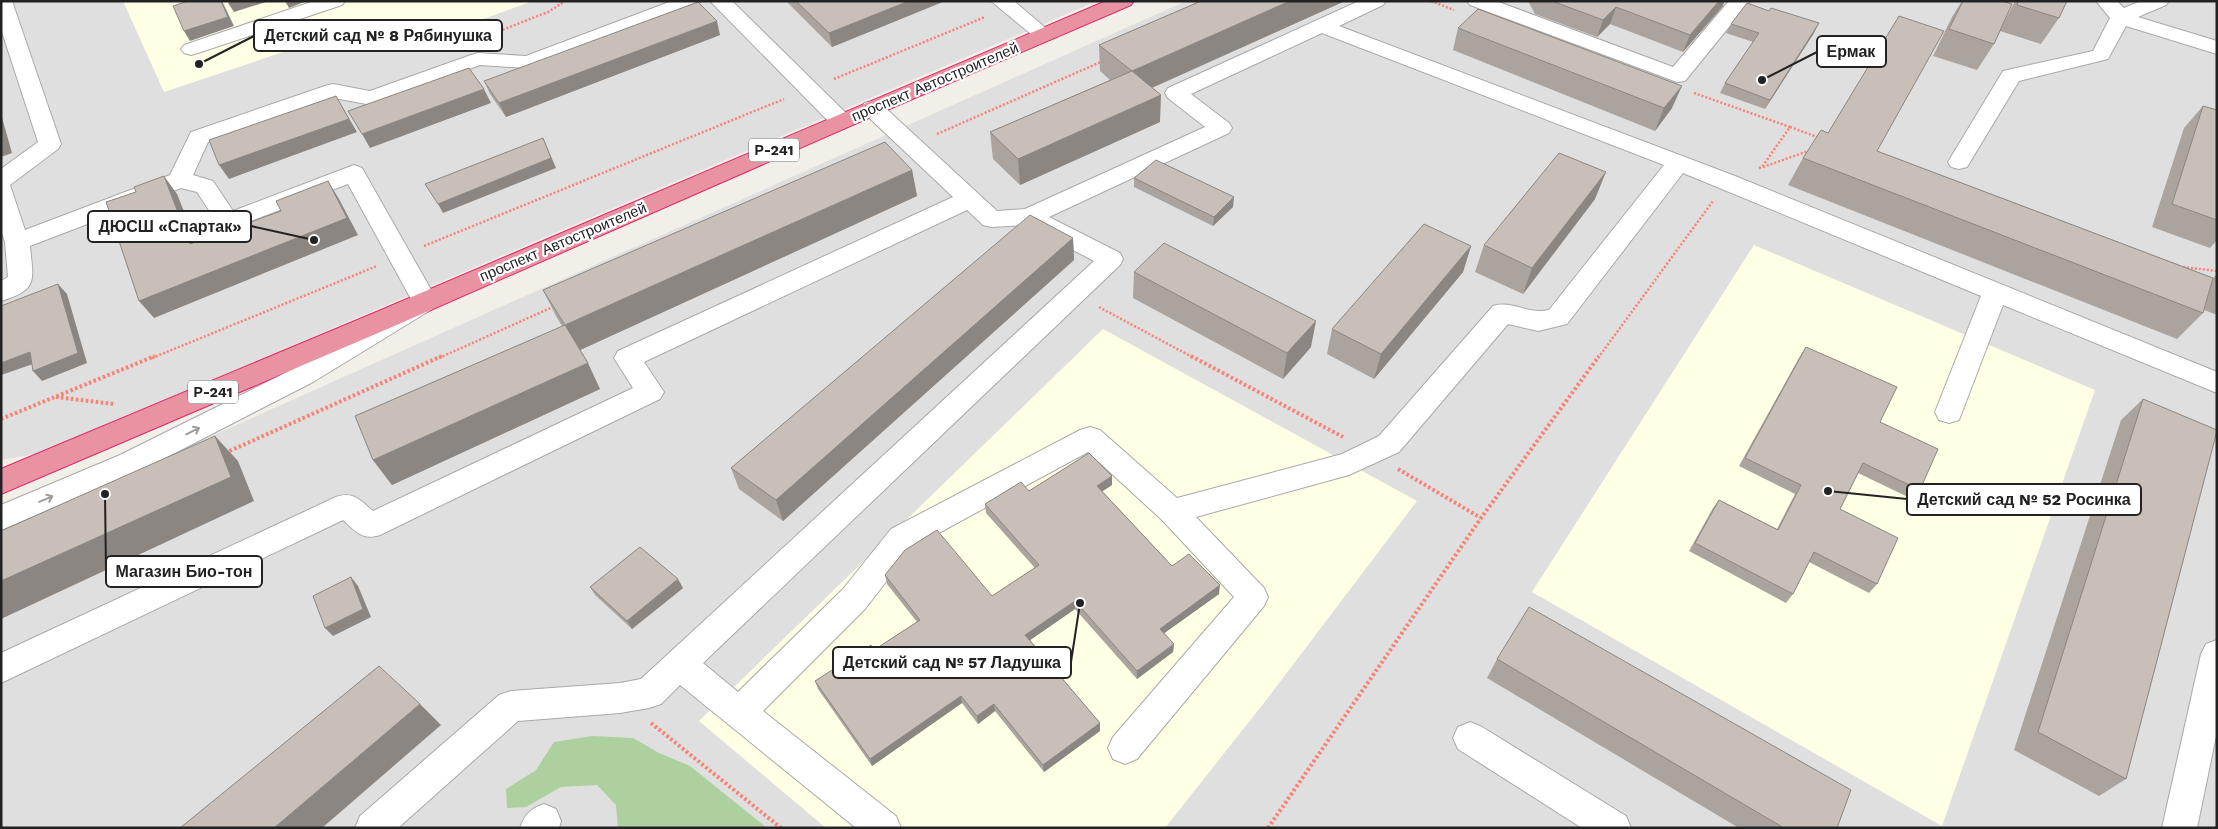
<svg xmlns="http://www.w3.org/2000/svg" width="2218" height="829" font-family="'Work Sans',sans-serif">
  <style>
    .residential { fill: #e0dfdf }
    .education { fill: #ffffe5 }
    .forest { fill: #add19e }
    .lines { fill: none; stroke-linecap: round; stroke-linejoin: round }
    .minor-casing { stroke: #a9a9a9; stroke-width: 2 }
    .highway-casing { stroke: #dc2a67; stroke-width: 2 }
    .path-far1 { stroke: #fa8072; stroke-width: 2.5; stroke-dasharray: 2 2; stroke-linecap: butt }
    .path { stroke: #fa8072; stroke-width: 4; stroke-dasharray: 2.5 2.5; stroke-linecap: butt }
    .minor { fill: #fff; fill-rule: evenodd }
    .highway { fill: #e892a2; fill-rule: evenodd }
    .wall { fill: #aba49e }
    .shaded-wall { fill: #8b8681 }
    .building { fill: #c7bfb8; stroke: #8b8681 }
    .oneway { stroke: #9c9c9c }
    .labels { text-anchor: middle; stroke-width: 4.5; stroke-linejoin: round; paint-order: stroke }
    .shield { fill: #fff; stroke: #646464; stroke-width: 1 }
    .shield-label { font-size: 14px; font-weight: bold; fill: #222 }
    .street-label { font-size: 15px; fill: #222; stroke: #fff }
    .leader { fill: none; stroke: #222; stroke-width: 2 }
    .callout-dot { fill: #222; stroke: #fff; stroke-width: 2 }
    .callout { fill: #fff; stroke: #222; stroke-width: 2 }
    .callout-label { font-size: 16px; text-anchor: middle; font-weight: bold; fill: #222 }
  </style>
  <rect width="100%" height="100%" fill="#f2efe9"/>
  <path class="residential" d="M1,1H1097L41,453L1,460Z
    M1186,1H2217V828H1V530Z"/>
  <path class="education" d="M123,1H533L433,37L346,31L164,92Z
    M1754,245L2095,390L1942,826L1532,592Z
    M1103,329L1417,501L1267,699L1165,828H826L699,721Z"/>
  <path class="forest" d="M592,736L633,738L659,753L690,766L767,828H618L616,805L597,785L561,787L526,807L507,808L506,789L536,770L554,742Z"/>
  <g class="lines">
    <g class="minor-casing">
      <path id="minor" d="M1,1H12L61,144L58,149L10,185L25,230L170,175L191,132L325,86L333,84L370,91L471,55L478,53L526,56L672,1H701L698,5L535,66L528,68L480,65L372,105L334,98L208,142L193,175L213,181L233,211L346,168L354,165L362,168L438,302L434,308L313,382L140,471L1,530V505L120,455L295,368L411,299L348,184L235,227L218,224L197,192L181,188L30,246C33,280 39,290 1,301V281L8,277L5,242L1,230V169L38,142L1,29Z
        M314,1H345L342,5L198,53L191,55L184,53L181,49L184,45Z
        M710,1H732L849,116L852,121L849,126L841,128L833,126Z
        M991,1H1014L1054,35L1051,39L1044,41L1037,39Z
        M1359,1H1386L1383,5L1339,26L1735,176L2217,372V393L2003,305L1959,420L1949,423L1939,420L1935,412L1981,296L1683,173L1567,324L1538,331L1508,324L1399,452L1349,475L1196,517L1264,588L1268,597L1264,606L1137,759L1125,764L1113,759L1108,748L1113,737L1234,597L1162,520L1088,452L913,547L865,609L763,711L896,816L901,828H856L680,685L661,704L649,708L620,713L518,721L398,828H355L360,816L499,695L511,691L620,683L641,679L1094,261L1025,225L991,227L983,225L967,210L644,362L664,392L660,399L380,535C363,541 355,531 343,520L1,683V653L336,497C353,491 360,500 373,511L633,388L614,358L618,351L953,197L864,113L861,108L864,103L872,101L880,103L997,211L1025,209L1205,127L1168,98L1165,93L1168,88ZM1322,33L1664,165L1549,310C1528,315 1513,300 1493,306L1379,436L1342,454L1177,498L1100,430L1090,427L1080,430L891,529L843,589L738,692L703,663L1120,265L1123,259L1120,253L1049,217L1229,133L1232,128L1229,123L1191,94Z
        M1467,1H1496L1673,67L1729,1H1750L1685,81L1677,82L1470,5Z
        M2096,1H2117L2124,8L2141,1H2169L2166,5L2138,17L2217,41V54L2126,26L2108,59L2019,81L1967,167L1959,169L1951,167L1948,162L2003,71L2093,51L2110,18Z
        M2217,640V731L2197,828H2162L2201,654L2206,644Z
        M1470,722L1482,727L1626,816L1631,828H1582L1458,749L1453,738L1458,727Z
        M544,804L556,809L561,821L559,828H520C525,814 530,809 544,804Z"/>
    </g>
    <g class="highway-casing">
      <path id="highway" d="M1106,1H1134L1131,5L880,113L392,327L1,494V469L374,313Z"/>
    </g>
    <path class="path-far1" d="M1431,1L1454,10
      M484,37L548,12L565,1
      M834,79L985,17
      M1694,93L1790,127
      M937,134L1103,61
      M1763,167L1811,150
      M1759,168L1762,167L1790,127L1820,138
      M424,246L784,99
      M2183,267L2217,271
      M1099,307L1194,358
      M152,358L377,266
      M439,358L555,306
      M1598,358L1713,201"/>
    <path class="path" d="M1191,356L1343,437
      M56,397L114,404
      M1,419L155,356
      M225,453L442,356
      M1398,469L1481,518
      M651,723L781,828
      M1268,828L1481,518L1599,356"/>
    <use href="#minor" class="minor"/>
    <use href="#highway" class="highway"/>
  </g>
  <path class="wall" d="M786,1H945L832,47Z
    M1201,1H1345L1152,88L1160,122L1020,185L993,159L990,132L1110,80L1100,71L1099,45Z
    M1528,1H1724L1723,6L1683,52L1610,24L1597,37L1535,14Z
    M1962,1H2002L2001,28L2015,1H2067L2059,18L2041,44L2000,31L1994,44L1977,70L1933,56L1952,17Z
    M1731,24L1814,33L1765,109L1720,93L1725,83L1753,42L1726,33Z
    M1458,28L1672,108L1655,131L1453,50Z
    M720,35L506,117L490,94L484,81Z
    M2203,106L2217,110V240L2210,248L2152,227L2184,128Z
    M1877,151L2213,278L2217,274V315L2204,310L2203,313L2177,339L1788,185L1803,158Z
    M912,170L917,196L580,350L600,389L392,485L373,460L562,326L556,316L543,290Z
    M1134,178L1233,207L1213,226L1134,187Z
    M1595,199L1523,294L1475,272L1484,245Z
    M1073,238L1074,260L783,521L739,489L731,468Z
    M1471,246L1463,272L1374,379L1327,354L1332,329Z
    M1134,272L1311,347L1283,379L1133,298Z
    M1806,347L1880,422L1920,490L1912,499L1858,473L1840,509L1877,584L1869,593L1809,562L1793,594L1786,603L1689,551L1713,508L1719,500L1777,529L1795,494L1739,466L1800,356Z
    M2143,399L2126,779L2099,796L2014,750L2121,420Z
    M1112,476V485L1102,491L1172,566L1219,594L1164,633L1174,644L1173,652L1137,679L1075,609L1030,640L1100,723V731L1044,772L995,711L978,724L962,703L872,766L818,689L815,681L874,650L917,622L887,584L885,575L992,596L1035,568L986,513L985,504L1029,491Z
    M590,587L683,588L632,629L595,595Z
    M1497,659L1837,828H1739L1487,678Z"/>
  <path class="shaded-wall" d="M221,1H222L234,26L190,41L184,31Z
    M232,1H269L234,12L228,3Z
    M285,1H307L289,8Z
    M909,1H945L832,47L829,33Z
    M1290,1H1345L1131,97L1132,71Z
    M1719,1H1724L1723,6L1683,52L1690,35Z
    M1616,7L1610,24L1597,37L1603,20Z
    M717,21L720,35L506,117L499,103Z
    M1819,23L1814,33L1765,109L1770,100Z
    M1682,86L1672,108L1655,131L1664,108Z
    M484,89L491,103L370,148L362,134Z
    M1161,95L1160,122L1020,185L1018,159Z
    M336,96L357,132L229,179L219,165Z
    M1,114L12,153L1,157Z
    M543,138L556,168L443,213L438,204Z
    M912,170L917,196L578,351L565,325Z
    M1606,172L1595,199L1523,294L1532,268Z
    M164,176L177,194L204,261L190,244Z
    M328,181L339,199L358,235L154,318L139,301Z
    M1234,197L1233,207L1213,226L1214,217Z
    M1073,238L1074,260L783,521L776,500Z
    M1471,246L1463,272L1374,379L1381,354Z
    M58,284L67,294L87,363L42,381L33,371Z
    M1316,321L1311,347L1283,379L1287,353Z
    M30,352L39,362L1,375V363Z
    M588,363L600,389L392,485L373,460Z
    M215,436L238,461L254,501L1,619V581Z
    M1112,476V485L1097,495V486Z
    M351,577L358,586L371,617L333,636L325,628Z
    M678,579L683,588L632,629L627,621Z
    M1220,585L1219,594L1159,637L1160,629Z
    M1075,601V609L1026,643L1025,635Z
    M1174,644L1173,652L1137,679V671Z
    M961,696L962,703L872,766L870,759Z
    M420,704L441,725L322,828H274Z
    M994,704L995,711L978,724L977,716Z
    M1100,723V731L1044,772L1043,765Z"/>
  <path class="building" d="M188,1H221L228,17L184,31L173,6Z
    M796,1H909L829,33Z
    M1201,1H1290L1132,71L1099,45Z
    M1552,1H1719L1690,35L1616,7L1603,20Z
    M1963,1H2002L2012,4L1994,44L1949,29Z
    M2018,1H2067L2059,18L2017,5Z
    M698,2L717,21L499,103L484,81Z
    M1747,3L1769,11L1771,8L1819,23L1770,100L1725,83L1759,33L1731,24Z
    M1478,9L1682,86L1664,108L1458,28Z
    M1899,16L1944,31L1877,151L2213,278L2203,313L1803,158L1821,130L1828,133Z
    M469,68L484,89L362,134L348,111Z
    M1132,71L1161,95L1018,159L990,132Z
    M336,96L349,119L219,165L209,140Z
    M2203,106L2217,110V220L2172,204Z
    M543,138L551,158L438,204L425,184Z
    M885,142L912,170L565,325L543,290Z
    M1559,153L1606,172L1532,268L1484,245Z
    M1156,160L1234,197L1214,217L1134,178Z
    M164,176L190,244L281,211L276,201L328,181L347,218L139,301L106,202L136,192L134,187Z
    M1030,215L1073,238L776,500L731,468Z
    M1424,224L1471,246L1381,354L1332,329Z
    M1164,243L1316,321L1287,353L1134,272Z
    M58,284L78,353L33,371L30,352L1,363V306Z
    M565,325L588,363L373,460L355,416Z
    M1806,347L1897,387L1880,422L1938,449L1920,490L1863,463L1840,509L1898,538L1877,584L1814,552L1793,594L1695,543L1719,500L1778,530L1801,485L1745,458Z
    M2143,399L2217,430V431L2126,779L2038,732Z
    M215,436L231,477L1,581V531Z
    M1089,453L1112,476L1097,486L1172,566L1189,554L1220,585L1160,629L1174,644L1137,671L1075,601L1025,635L1100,723L1043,765L994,704L977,716L961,696L870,759L815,681L871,645L874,650L920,620L885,575L905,550L937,530L992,596L1039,565L985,504L1021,482L1029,491Z
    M640,547L678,579L627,621L590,587Z
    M351,577L363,609L325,628L313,596Z
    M1529,607L1851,790L1837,828H1784L1497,659Z
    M379,666L420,704L274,828H180Z"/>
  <defs><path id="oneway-shaft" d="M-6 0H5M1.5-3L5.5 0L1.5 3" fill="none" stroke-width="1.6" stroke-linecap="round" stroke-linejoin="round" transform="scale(1.25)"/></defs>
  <g class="oneway">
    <use href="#oneway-shaft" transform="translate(193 431) rotate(-27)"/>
    <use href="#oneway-shaft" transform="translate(46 499) rotate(-23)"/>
  </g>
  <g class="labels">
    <g class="shield">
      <rect x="749" y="138.5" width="50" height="23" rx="4"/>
      <rect x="188" y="380.5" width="50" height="23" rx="4"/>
    </g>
    <g class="shield-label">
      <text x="774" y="155">Р-241</text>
      <text x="213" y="397">Р-241</text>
    </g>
    <g class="street-label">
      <text transform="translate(935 82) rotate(-23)" y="5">проспект Автостроителей</text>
      <text transform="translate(563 242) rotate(-23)" y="5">проспект Автостроителей</text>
    </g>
  </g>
  <path class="leader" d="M199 64L254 36M1762 80L1817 52M314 240L251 226M1828 491L1907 499M105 494L106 571M1080 603L1071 662"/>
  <g class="callout-dot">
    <circle cx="199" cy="64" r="5"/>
    <circle cx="1762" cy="80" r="5"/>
    <circle cx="314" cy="240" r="5"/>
    <circle cx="1828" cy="491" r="5"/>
    <circle cx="105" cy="494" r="5"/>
    <circle cx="1080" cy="603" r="5"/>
  </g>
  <g class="callout">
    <rect x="254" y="20" width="248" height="31" rx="5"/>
    <rect x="1817" y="36" width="69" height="31" rx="5"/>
    <rect x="88" y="211" width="163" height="31" rx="5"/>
    <rect x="1907" y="484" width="234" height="31" rx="5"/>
    <rect x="106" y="556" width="156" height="31" rx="5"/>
    <rect x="833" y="647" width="238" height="31" rx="5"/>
  </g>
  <g class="callout-label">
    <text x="378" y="41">Детский сад № 8 Рябинушка</text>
    <text x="1851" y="57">Ермак</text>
    <text x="170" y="232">ДЮСШ «Спартак»</text>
    <text x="2024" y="505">Детский сад № 52 Росинка</text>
    <text x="184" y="577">Магазин Био-тон</text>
    <text x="952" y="668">Детский сад № 57 Ладушка</text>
  </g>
  <rect width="2218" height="829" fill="none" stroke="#222222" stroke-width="5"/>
</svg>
